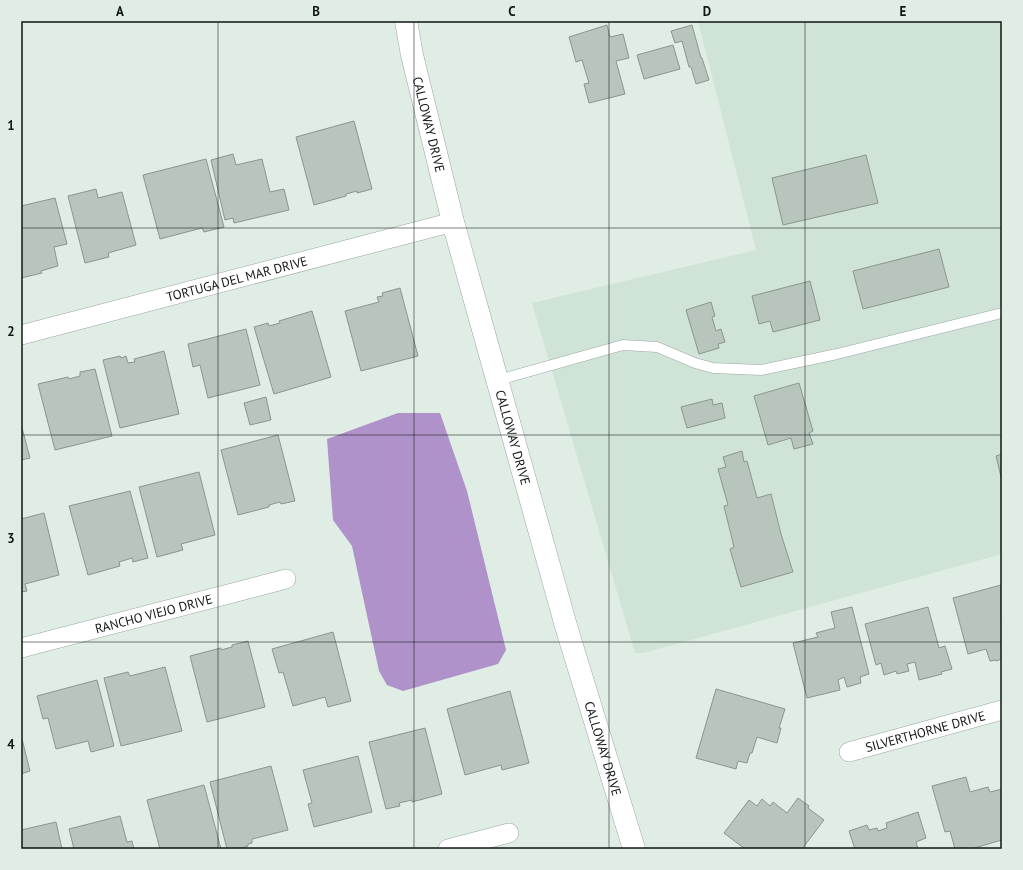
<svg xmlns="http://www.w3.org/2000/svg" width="1023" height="870" font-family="'PT Sans',sans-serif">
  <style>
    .built { fill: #cfe4d7 }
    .water { fill: #ae92c9 }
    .building { fill: #b7c5bd; stroke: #89968e }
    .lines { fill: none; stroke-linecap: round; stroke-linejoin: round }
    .lane-casing { stroke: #9aa79f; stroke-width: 11 }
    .street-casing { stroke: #9aa79f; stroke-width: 20 }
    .secondary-casing { stroke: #9aa79f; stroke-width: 23 }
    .lane { stroke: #fff; stroke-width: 10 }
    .street { stroke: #fff; stroke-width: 19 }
    .secondary { stroke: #fff; stroke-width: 22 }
    .grid { fill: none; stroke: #111613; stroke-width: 1; stroke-opacity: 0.55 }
    .labels { text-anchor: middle; stroke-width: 3; stroke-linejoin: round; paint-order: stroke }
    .street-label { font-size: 13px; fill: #111613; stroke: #dfede5 }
    .neatline { fill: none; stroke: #111613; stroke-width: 1.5 }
    .grid-label { font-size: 13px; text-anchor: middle; font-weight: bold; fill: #111613 }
  </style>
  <rect width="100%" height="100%" fill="#dfede5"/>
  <path class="built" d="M698,21H1002V554L644,653H635L532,303L756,250Z"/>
  <path class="water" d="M398,413H440L467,491L506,650L498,664L403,691L387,685L379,671L352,546L333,520L327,439Z"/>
  <path class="building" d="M607,25L610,37L623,34L629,58L616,61L625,94L589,103L584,84L589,83L582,60L576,62L569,37Z
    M692,25L701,58H702L709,80L696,84L691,67H689L682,41L675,43L671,31Z
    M673,45L680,69L644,79L637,55Z
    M354,121L372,189L357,193V191L346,194V196L314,205L296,137Z
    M233,154L236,165L262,159L270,192L284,189L289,210L234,223L233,218L225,220L211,160Z
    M866,155L878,203L783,225L772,178Z
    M206,159L224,227L204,232L202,228L160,239L143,175Z
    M96,189L98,198L122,192L136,245L108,253L109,257L85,263L68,196Z
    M55,198L67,244L54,247L58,266L41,271L42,273L21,278V206Z
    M939,249L949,287L863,309L853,271Z
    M810,281L820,320L773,332L770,321L759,324L752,296Z
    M400,288L418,356L361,371L345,311L379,302L377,297L383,296L382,293Z
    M711,302L715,316L712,317L716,331L721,329L725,342L718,344L719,348L699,354L686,310Z
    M312,311L331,377L274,394L254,327L268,323L269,326L280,323L279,321Z
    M246,329L260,385L208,398L200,365L193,367L188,344Z
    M164,351L179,414L120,428L103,360L120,356L121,358L126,356L128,363L135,362L134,359Z
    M95,369L112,436L55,450L38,384L68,377L69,379L80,376V372Z
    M799,383L813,431L809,433L813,444L794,449L791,438L768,445L754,396Z
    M266,397L271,420L250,425L244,403Z
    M712,399L713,405L722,403L725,418L687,428L681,407Z
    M21,424L30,458L21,460Z
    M278,435L295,501L281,504L280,502L269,505V507L238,515L221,450Z
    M742,451L744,462L747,461L757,498L771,494L781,534L793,572L741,587L730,549L734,547L724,506L728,505L718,469L726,467L723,457Z
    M1002,454V481L996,456Z
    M199,472L215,535L181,544L183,550L157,557L139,487Z
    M130,491L148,558L133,562L132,558L119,562L120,566L88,575L69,506Z
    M44,513L59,575L25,584L27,591L21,592V519Z
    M1001,585L1002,659L996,661V660L990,661L986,649L968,654L953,598Z
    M852,607L869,674L860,677L861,683L847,687L844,677L838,680L840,690L807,698L793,643L818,637L816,633L835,628L831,612Z
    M928,607L939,648L945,646L952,669L941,672L942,674L919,680L915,662L907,664L909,671L897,674L896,671L884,675L881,663L876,665L865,624Z
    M333,632L351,701L328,707L325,697L293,706L283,672L279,673L272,649Z
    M248,641L265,707L207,722L190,656L221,648V650L232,647V645Z
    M165,667L182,731L121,746L104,678L128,672L130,676Z
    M97,680L114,746L91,752L88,741L56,749L48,718L43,719L37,696Z
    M716,689L785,709L779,728H781L777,743L757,737L752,753H750L747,763L738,761L736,769L696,758Z
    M510,691L529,763L502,770L501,765L465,775L447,709Z
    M425,728L442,794L412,802V800L399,803L400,806L386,809L369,742Z
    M21,735L30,771L21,774Z
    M358,756L372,812L314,827L308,804L312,803L303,770Z
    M271,766L288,830L252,839V843L248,844V846L237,849H227L210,782Z
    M966,777L970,792L988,787L990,792L1002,789V840L971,849H955L950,831L945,832L932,786Z
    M204,785L221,849H160L147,800Z
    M798,798L809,806L808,808L824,820L802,849H745L724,833L749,800L757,806L762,799L770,806L773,802L787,813Z
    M918,812L926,838L916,842L918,849H855L849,831L867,825L869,830L877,828L878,831L887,828L886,823Z
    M120,816L127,842L132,841L134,849H74L69,829Z
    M56,822L62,849H21V830Z"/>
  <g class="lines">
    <g class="lane-casing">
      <path id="lane" d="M498,380L623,345L657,347L695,363L713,368L761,370L837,354L1002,313"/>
    </g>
    <g class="street-casing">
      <g id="street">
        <path id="s1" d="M21,335L453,222"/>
        <path id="s2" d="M21,648L286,579"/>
        <path id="s3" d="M849,752L1002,710"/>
        <path d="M448,849L509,833"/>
      </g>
    </g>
    <g class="secondary-casing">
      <g id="secondary">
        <path id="s4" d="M406,21L412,55L453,222L566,626L634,849"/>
      </g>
    </g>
    <use href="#lane" class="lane"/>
    <use href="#street" class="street"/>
    <use href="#secondary" class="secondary"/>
  </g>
  <path class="grid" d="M218,21V849M414,21V849M609,21V849M805,21V849M21,228H1002M21,435H1002M21,642H1002"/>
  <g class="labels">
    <g class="street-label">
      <text dy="5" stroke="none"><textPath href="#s4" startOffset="106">CALLOWAY DRIVE</textPath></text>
      <text dy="5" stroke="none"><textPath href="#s1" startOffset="223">TORTUGA DEL MAR DRIVE</textPath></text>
      <text dy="5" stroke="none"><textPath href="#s4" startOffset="430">CALLOWAY DRIVE</textPath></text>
      <text dy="5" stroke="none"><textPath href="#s2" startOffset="137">RANCHO VIEJO DRIVE</textPath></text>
      <text dy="5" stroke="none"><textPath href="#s3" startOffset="79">SILVERTHORNE DRIVE</textPath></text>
      <text dy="5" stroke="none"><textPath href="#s4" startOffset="754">CALLOWAY DRIVE</textPath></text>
    </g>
  </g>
  <rect width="1023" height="870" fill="none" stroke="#dfede5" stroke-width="44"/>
  <rect x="22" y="22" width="979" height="826" class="neatline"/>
  <g class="grid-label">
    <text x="120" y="16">A</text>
    <text x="316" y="16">B</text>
    <text x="512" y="16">C</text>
    <text x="707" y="16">D</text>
    <text x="903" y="16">E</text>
    <text x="11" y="130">1</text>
    <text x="11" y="336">2</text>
    <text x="11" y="543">3</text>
    <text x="11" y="749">4</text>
  </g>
</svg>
